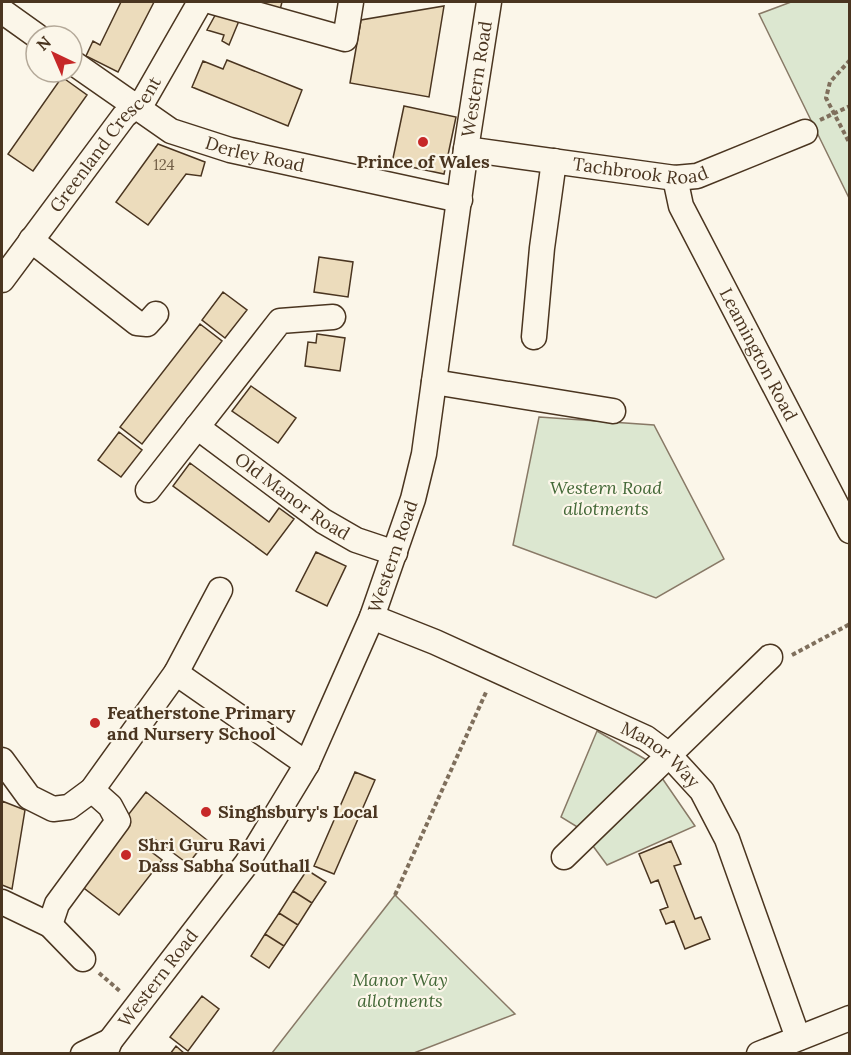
<svg xmlns="http://www.w3.org/2000/svg" width="851" height="1055" font-family="Lora,serif">
  <style>
    .green { fill: #dce7d0; stroke: #887966; stroke-width: 1.5 }
    .building { fill: #ecdcbc; stroke: #4a3520; stroke-width: 1.5 }
    .lines { fill: none; stroke-linecap: round; stroke-linejoin: round }
    .minor-casing { stroke: #4a3520; stroke-width: 27 }
    .path { stroke: #7f6f5c; stroke-width: 4; stroke-dasharray: 4.5 3; stroke-linecap: butt }
    .minor { stroke: #fbf6e9; stroke-width: 24 }
    .poi-dot { fill: #c62828; stroke: #fbf6e9; stroke-width: 2 }
    .labels { text-anchor: middle; stroke-width: 4.5; stroke-linejoin: round; paint-order: stroke }
    .number-label { font-size: 15px; fill: #725f47 }
    .street-label { font-size: 18px; fill: #4a3520; stroke: #fbf6e9 }
    .poi-label { font-size: 18px; font-weight: bold; fill: #4a3520; stroke: #fbf6e9; text-anchor: start }
    .park-label { font-size: 18px; font-style: italic; fill: #436837; stroke: #fbf6e9 }
  </style>
  <rect width="100%" height="100%" fill="#fbf6e9"/>
  <path class="green" d="M791,2H849V198L759,14Z
    M539,417L654,425L724,559L656,598L513,545Z
    M597,731L650,762L579,828L561,817Z
    M662,778L695,826L607,865L593,846Z
    M395,895L515,1014L414,1053H272Z"/>
  <path class="building" d="M121,2H154L118,72L86,56L93,41L100,45Z
    M242,2H282L279,14Z
    M444,6L429,97L350,83L361,20Z
    M218,10L241,16L229,45L222,41L224,35L207,30Z
    M227,60L302,90L288,126L192,87L203,61L223,69Z
    M62,77L87,95L33,171L8,154Z
    M404,106L456,117L444,174L392,163Z
    M158,144L205,162L201,176L186,174L148,225L116,202Z
    M319,257L353,262L348,297L314,292Z
    M223,292L247,310L225,338L202,320Z
    M200,324L222,341L142,444L120,427Z
    M317,334L345,338L340,371L305,366L308,342L316,343Z
    M251,386L296,418L278,443L232,411Z
    M119,432L142,450L121,477L98,460Z
    M190,463L269,522L279,508L294,519L267,555L173,486Z
    M316,552L346,566L327,606L296,591Z
    M355,772L375,780L334,874L314,866Z
    M146,792L207,840L188,864L156,840L149,850L162,860L119,915L76,882Z
    M2,801L25,810L12,889L2,885Z
    M671,841L681,864L674,866L695,919L701,917L710,939L685,949L674,921L666,924L660,910L668,907L658,880L651,883L639,854Z
    M307,870L326,882L312,903L293,891Z
    M293,891L312,903L298,925L279,913Z
    M279,913L298,925L284,946L265,934Z
    M265,934L284,946L269,968L251,956Z
    M202,996L219,1009L188,1051L170,1037Z
    M176,1046L185,1054H170Z"/>
  <g class="lines">
    <g class="minor-casing">
      <g id="minor">
        <path d="M213,2L345,39L351,2"/>
        <path d="M2,11L37,36"/>
        <path id="s1" d="M72,62L171,131L230,150L460,200"/>
        <path id="s2" d="M466,149L675,178L697,176L805,132"/>
        <path id="s3" d="M675,178L681,206L850,531"/>
        <path d="M31,240L137,323L147,324L156,314"/>
        <path id="s4" d="M2,280L124,116L145,98L200,2"/>
        <path d="M534,337L542,248L554,161"/>
        <path d="M434,382L613,411"/>
        <path id="s5" d="M197,427L323,521L356,540L395,553"/>
        <path d="M148,490L280,321L333,317"/>
        <path id="s6" d="M372,617L435,642L646,738L669,755L702,791L727,839L798,1038"/>
        <path d="M176,673L307,764"/>
        <path d="M2,760L29,797L53,809L69,807L92,790L176,673L220,590"/>
        <path d="M564,857L770,657"/>
        <path d="M2,902L50,925L83,959"/>
        <path d="M50,925L57,904L118,821L110,806L92,790"/>
        <path d="M83,1054L110,1041"/>
        <path id="s7" d="M105,1054L110,1041L247,863L307,764L372,617L413,499L424,454L466,149L489,2"/>
        <path d="M759,1054L850,1018"/>
      </g>
    </g>
    <path class="path" d="M850,60L830,82L826,98L850,144
      M820,120L850,106
      M792,655L850,624
      M395,895L487,690
      M99,973L121,992"/>
    <use href="#minor" class="minor"/>
  </g>
  <g class="poi-dot">
    <circle cx="423" cy="142" r="6"/>
    <circle cx="95" cy="723" r="6"/>
    <circle cx="206" cy="812" r="6"/>
    <circle cx="126" cy="855" r="6"/>
  </g>
  <g class="labels">
    <g class="number-label">
      <text x="164" y="170">124</text>
    </g>
    <g class="street-label">
      <text dy="6" stroke="none"><textPath href="#s7" startOffset="1065">Western Road</textPath></text>
      <text dy="6" stroke="none"><textPath href="#s4" startOffset="171">Greenland Crescent</textPath></text>
      <text dy="6" stroke="none"><textPath href="#s1" startOffset="208">Derley Road</textPath></text>
      <text dy="6" stroke="none"><textPath href="#s2" startOffset="176">Tachbrook Road</textPath></text>
      <text dy="6" stroke="none"><textPath href="#s3" startOffset="196">Leamington Road</textPath></text>
      <text dy="6" stroke="none"><textPath href="#s5" startOffset="118">Old Manor Road</textPath></text>
      <text dy="6" stroke="none"><textPath href="#s7" startOffset="579">Western Road</textPath></text>
      <text dy="6" stroke="none"><textPath href="#s6" startOffset="321">Manor Way</textPath></text>
      <text dy="6" stroke="none"><textPath href="#s7" startOffset="93">Western Road</textPath></text>
    </g>
    <g class="poi-label">
      <text x="423" y="168" text-anchor="middle">Prince of Wales</text>
      <text x="107" y="719">Featherstone Primary<tspan x="107" dy="21">and Nursery School</tspan></text>
      <text x="218" y="818">Singhsbury's Local</text>
      <text x="138" y="851">Shri Guru Ravi<tspan x="138" dy="21">Dass Sabha Southall</tspan></text>
    </g>
    <g class="park-label">
      <text x="606" y="494">Western Road<tspan x="606" dy="21">allotments</tspan></text>
      <text x="400" y="986">Manor Way<tspan x="400" dy="21">allotments</tspan></text>
    </g>
  </g>
  <rect width="851" height="1055" fill="none" stroke="#4a3520" stroke-width="6"/>
  <g transform="translate(54 54) rotate(316)"><circle r="28" fill="#fbf6e9" stroke="#b4a999" stroke-width="1.5"/>
  <path d="M0-4.5L10 22L0 15L-10 22Z" fill="#c62828"/>
  <text y="-9" font-size="16" font-weight="bold" text-anchor="middle" fill="#4a3520">N</text>
  </g>
</svg>
